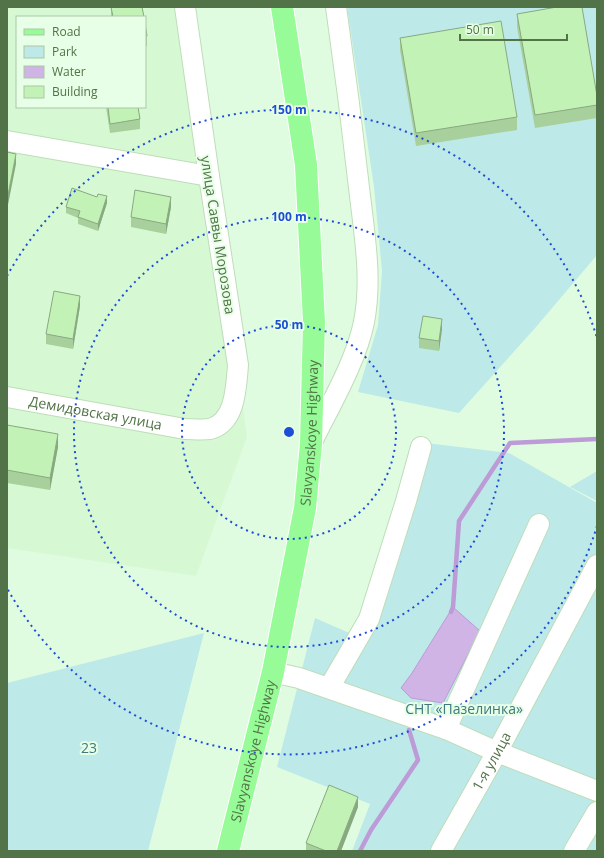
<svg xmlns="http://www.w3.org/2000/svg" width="604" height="858" font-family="'Open Sans',sans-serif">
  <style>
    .residential { fill: #d6f9d4; fill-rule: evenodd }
    .green { fill: #bee9e9 }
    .water { fill: #cfb4e5; stroke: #bc9bd7 }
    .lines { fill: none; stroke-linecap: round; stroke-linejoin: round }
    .stream { stroke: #bc9bd7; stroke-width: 4.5 }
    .minor-casing { stroke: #beddb9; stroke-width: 22 }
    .major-casing { stroke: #fff; stroke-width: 24 }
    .minor { stroke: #fff; stroke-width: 20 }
    .major { stroke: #97fc98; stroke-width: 22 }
    .wall { fill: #a8d09d }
    .shaded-wall { fill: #88a980 }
    .building { fill: #c3f2b7; stroke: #88a980 }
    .ring { fill: none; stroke: #1d4ed8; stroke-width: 2; stroke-dasharray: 2 4 }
    .labels { text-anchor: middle; stroke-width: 4; stroke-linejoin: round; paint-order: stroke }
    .street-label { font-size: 14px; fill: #527347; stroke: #e6ffe6 }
    .park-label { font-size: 14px; fill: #41797f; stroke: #e6ffe6 }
    .centre { fill: #1d4ed8; stroke: #e6ffe6; stroke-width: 2 }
    .ring-label { font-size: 12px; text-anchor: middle; font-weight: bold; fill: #1d4ed8; stroke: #e6ffe6; stroke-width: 4; stroke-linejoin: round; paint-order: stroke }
  </style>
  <rect width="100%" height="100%" fill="#e0fce0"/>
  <path class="residential" d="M7,7H187L247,437L196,576L7,548ZM17,17H145V107H17Z"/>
  <path class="green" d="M347,7H597V255L536,327L459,413L358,392L378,325L382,271L374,187Z
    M418,442L509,453L597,503V851H352L370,804L277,767L315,618L354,635Z
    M597,471V501L570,487Z
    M204,633L148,851H7V683Z"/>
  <path class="water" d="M453,607L480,631L443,703L411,698L401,688L412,673Z"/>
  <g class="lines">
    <path class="stream" d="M451,612L453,607L459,521L510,443L597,439
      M360,851L371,830L418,760L409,730"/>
    <g class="minor-casing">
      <g id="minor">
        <path d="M7,141L209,176"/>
        <path id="s1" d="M7,397L185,429C192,429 202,430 210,429C236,422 236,387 238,365L209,176L185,7"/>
        <path d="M311,444C329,407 356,362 364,322C372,281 365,238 360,196C353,133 345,70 336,7"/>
        <path d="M273,672L299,678L446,729L497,752L597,791"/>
        <path d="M329,688L369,619L406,501L421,447"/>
        <path d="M446,729L539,524"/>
        <path id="s2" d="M441,851L497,752L597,565"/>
        <path d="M574,851L597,812"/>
      </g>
    </g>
    <g class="major-casing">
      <g id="major">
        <path id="s3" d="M228,851L273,672L305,508L311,444L314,322L306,165L282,7"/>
      </g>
    </g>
    <use href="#minor" class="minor"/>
    <use href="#major" class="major"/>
  </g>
  <path class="wall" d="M111,7L144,17H111Z
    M517,14L597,96V118L535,128L517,27Z
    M145,23L147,36V46H145Z
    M400,38L517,117V130L416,146L400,50Z
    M106,107H138L140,119V129L110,133Z
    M107,203L98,231L78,224V218L66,213V207Z
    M171,207L166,234L131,227V217Z
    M80,306L73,349L46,344V334Z
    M442,329L439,351L419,348V338Z
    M7,425L58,447L50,490L7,483Z
    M358,807L341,851H306V843Z"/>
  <path class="shaded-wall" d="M16,154V164L7,210V200Z
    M107,196V203L98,231V224Z
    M171,197V207L166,234V224Z
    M80,296V306L73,349V339Z
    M442,319V329L439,351V341Z
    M58,434V447L50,490V478Z
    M358,797V807L341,851H337Z"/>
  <path class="building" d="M111,7H142L144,17H113Z
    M557,7H582L597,96V105L535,115L517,14Z
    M501,21L517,117L416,133L400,38Z
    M145,23L147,36H145Z
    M108,107H138L140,119L110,124Z
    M7,152L16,154L7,200Z
    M72,188L97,197L98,194L107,196L98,224L78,217L80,211L66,207Z
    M135,190L171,197L166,224L131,217Z
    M54,291L80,296L73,339L46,334Z
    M423,316L442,319L439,341L419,338Z
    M7,425L58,434L50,478L7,470Z
    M329,785L358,797L337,851H326L306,843Z"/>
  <g class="ring">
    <circle cx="289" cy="432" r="107"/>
    <circle cx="289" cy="432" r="215"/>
    <path d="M597 526A322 322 0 0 1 7 588M7 276A322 322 0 0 1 597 338"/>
  </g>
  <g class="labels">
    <g class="street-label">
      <text transform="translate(218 235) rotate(81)" y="5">улица Саввы Морозова</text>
      <text dy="5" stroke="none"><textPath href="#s1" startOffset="90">Демидовская улица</textPath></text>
      <text dy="5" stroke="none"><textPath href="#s3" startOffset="427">Slavyanskoye Highway</textPath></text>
      <text dy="5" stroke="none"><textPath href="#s3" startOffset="103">Slavyanskoye Highway</textPath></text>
      <text dy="5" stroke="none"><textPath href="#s2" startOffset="103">1-я улица</textPath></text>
    </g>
    <g class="park-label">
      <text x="464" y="714">СНТ «Пазелинка»</text>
      <text x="89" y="753">23</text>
    </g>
  </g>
  <circle cx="289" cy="432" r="6" class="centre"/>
  <g class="ring-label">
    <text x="289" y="114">150 m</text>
    <text x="289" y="221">100 m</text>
    <text x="289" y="329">50 m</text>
  </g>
  <rect width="604" height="858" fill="none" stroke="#527347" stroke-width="16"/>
  <rect x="16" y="16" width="130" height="92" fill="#e6ffe6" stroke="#abc7a6"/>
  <rect x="24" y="29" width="20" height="6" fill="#97fc98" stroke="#abc7a6"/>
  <text x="52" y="36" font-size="12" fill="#527347">Road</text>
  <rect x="24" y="46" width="20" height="12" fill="#bee9e9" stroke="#abc7a6"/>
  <text x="52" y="56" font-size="12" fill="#527347">Park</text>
  <rect x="24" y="66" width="20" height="12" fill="#cfb4e5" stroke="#abc7a6"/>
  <text x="52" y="76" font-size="12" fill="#527347">Water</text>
  <rect x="24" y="86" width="20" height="12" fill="#c3f2b7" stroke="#abc7a6"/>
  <text x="52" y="96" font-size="12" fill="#527347">Building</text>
  <path d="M460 34v6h107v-6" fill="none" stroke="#527347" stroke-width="2"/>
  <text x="466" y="34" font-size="12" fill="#527347" stroke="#e6ffe6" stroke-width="3" paint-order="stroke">50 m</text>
</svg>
